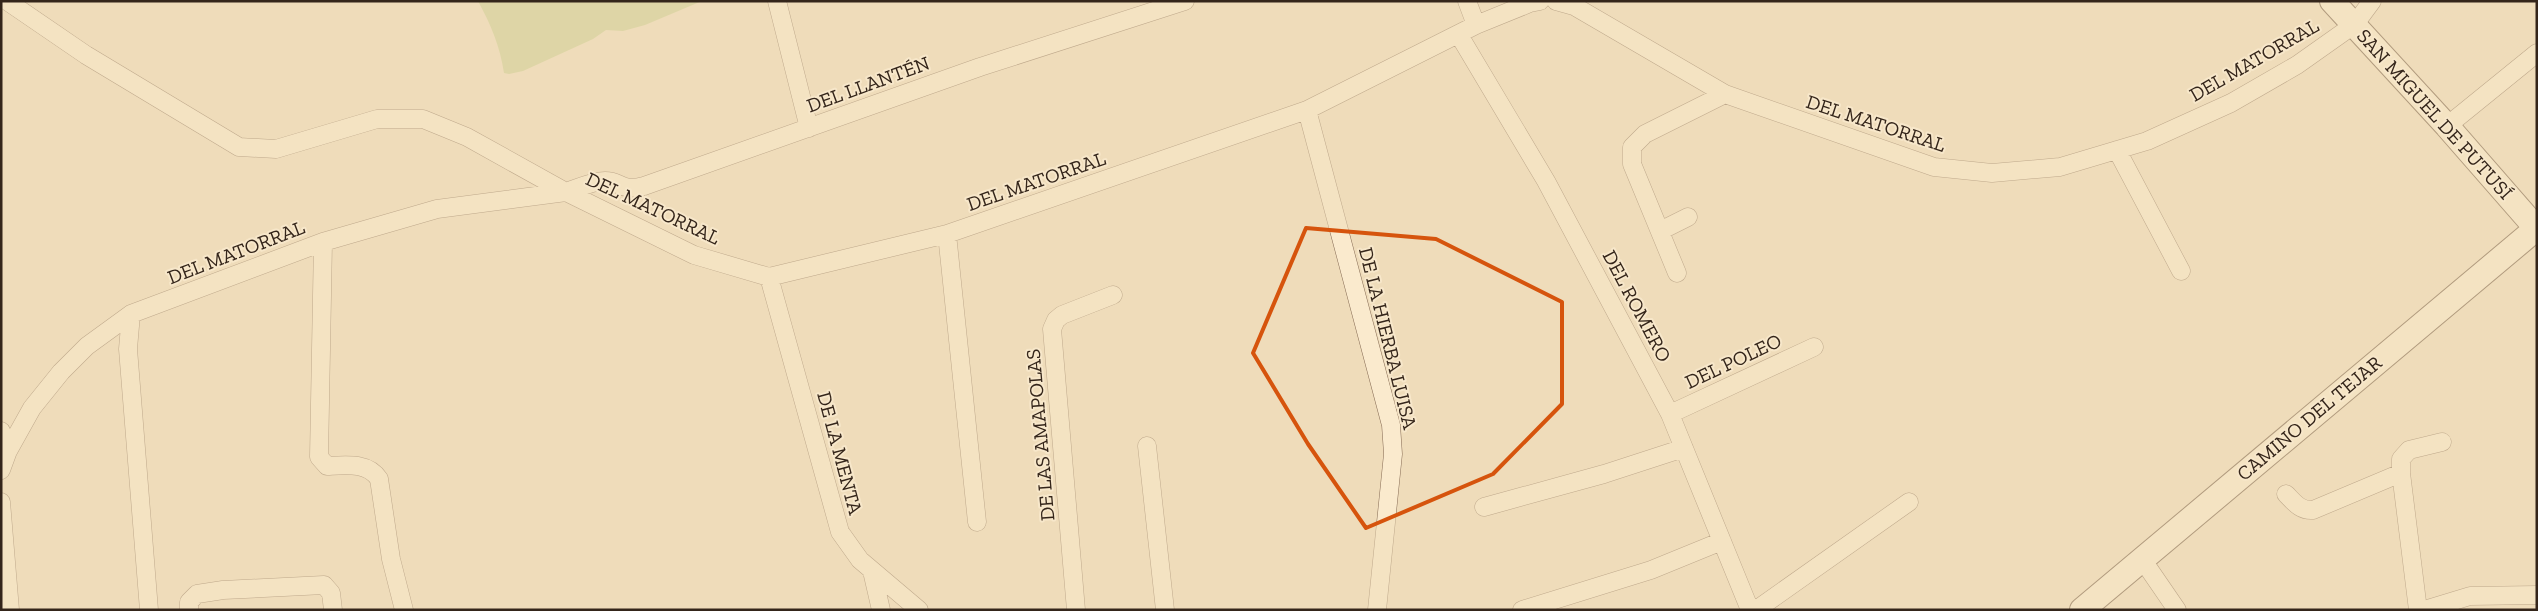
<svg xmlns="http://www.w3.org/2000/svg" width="2538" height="611" font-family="'Zilla Slab',serif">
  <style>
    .green { fill: #cacd8e }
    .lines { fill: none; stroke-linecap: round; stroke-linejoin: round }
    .street-casing { stroke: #866b54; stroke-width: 19 }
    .secondary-casing { stroke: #684d37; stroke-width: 26 }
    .street { stroke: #faeacd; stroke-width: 18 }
    .secondary { stroke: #faeacd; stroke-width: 24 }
    .marked { fill: none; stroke: #d6540d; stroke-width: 4; stroke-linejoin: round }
    .labels { text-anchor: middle; stroke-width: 4; stroke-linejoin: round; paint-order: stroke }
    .street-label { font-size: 20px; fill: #34251a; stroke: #f7e7ca }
  </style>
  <rect width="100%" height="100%" fill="#efdcba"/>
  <path class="green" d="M478,1H702L645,25L623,31L606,30L593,39L523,71L509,74L504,73C500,46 491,25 478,1Z"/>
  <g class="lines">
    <g class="street-casing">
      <path id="street" d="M7,1L86,55L239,147L276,149L377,119H423L467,137L566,192C578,188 593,181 605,181C622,181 620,192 644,186L980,67L1185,1
        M777,1L809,128
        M1467,1L1476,25
        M1556,1L1574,6L1725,94L1934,167L1992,173L2060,167L2147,141L2231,103L2297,65L2355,24L2372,1
        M1459,35L1546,181L1670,414L1750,610
        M1307,110L1391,425L1393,454L1377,610
        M2447,126L2537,53
        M2117,150L2181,271
        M1660,231L1688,217
        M947,234L977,522
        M323,242L319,457L327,466C346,465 368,462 379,479L391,559L404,610
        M1677,273L1632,164V147L1645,134L1725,94
        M769,277L840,532L860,560L919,610
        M131,314L128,349L149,610
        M1670,414L1814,347
        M1,431L8,451
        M1147,446L1165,610
        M1,470L8,451L32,408L61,372L87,346L131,314L323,242L437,209L566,192L694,255L769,277L947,234L1307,110L1476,25L1530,3L1540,1
        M2286,494C2294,502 2300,511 2313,510L2401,473
        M1,502L10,610
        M1484,507L1604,474L1684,448
        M2142,559L2177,610
        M872,571L881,610
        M189,610V602L197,594L223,590L324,585L331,593L333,610
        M1076,610L1052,329L1056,320L1062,315L1113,295
        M1522,610L1651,570L1722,541
        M1756,610L1909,502
        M2418,610L2401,473V459L2409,450L2442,442
        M2424,610L2470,596L2537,595"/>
    </g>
    <g class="secondary-casing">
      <path id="secondary" d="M2332,1L2447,126L2537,229
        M2082,610L2537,228"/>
    </g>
    <use href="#street" class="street"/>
    <use href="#secondary" class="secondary"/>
  </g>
  <path d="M0 0H2538V611H0ZM1306,228L1436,239L1562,302V404L1493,474L1366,528L1308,444L1253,353Z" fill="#efdcba" fill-opacity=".55" fill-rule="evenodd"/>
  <path class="marked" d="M1306,228L1436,239L1562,302V404L1493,474L1366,528L1308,444L1253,353Z"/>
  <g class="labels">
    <g class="street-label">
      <text transform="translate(2254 60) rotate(-30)" y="7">DEL MATORRAL</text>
      <text transform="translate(868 84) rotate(-20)" y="7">DEL LLANTÉN</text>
      <text transform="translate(2435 114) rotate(48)" y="7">SAN MIGUEL DE PUTUSÍ</text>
      <text transform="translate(1876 123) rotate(18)" y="7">DEL MATORRAL</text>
      <text transform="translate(1036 181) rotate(-19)" y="7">DEL MATORRAL</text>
      <text transform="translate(653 208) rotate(25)" y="7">DEL MATORRAL</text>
      <text transform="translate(236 252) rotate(-21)" y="7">DEL MATORRAL</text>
      <text transform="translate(1637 306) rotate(62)" y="7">DEL ROMERO</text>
      <text transform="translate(1388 338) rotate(76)" y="7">DE LA HIERBA LUISA</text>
      <text transform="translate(1733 361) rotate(-25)" y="7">DEL POLEO</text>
      <text transform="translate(2309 418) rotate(-40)" y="7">CAMINO DEL TEJAR</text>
      <text transform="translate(1040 435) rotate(-95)" y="7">DE LAS AMAPOLAS</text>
      <text transform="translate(840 453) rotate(75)" y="7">DE LA MENTA</text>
    </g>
  </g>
  <rect width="2538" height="611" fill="none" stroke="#34251a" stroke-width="5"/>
</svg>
